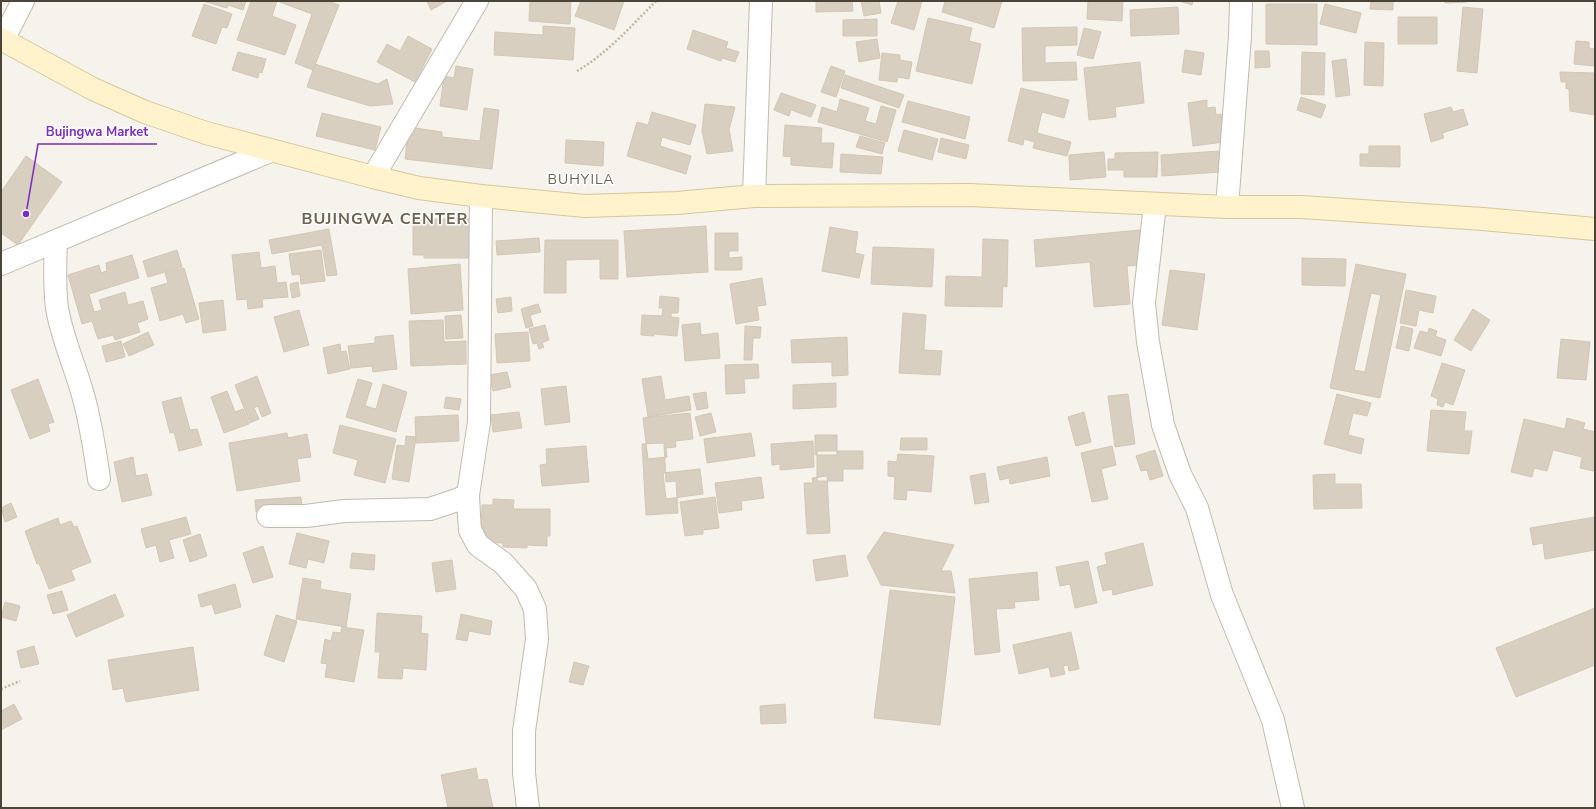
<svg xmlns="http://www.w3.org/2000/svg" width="1596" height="809" font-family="'Nunito Sans',sans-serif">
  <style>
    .building { fill: #d8cfc1; stroke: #d3c7b4; fill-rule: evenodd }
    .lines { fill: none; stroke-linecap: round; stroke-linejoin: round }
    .street-casing { stroke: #c2bbae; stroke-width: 24 }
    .secondary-casing { stroke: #d6c79b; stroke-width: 24 }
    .path { stroke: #c4b79f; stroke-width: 2.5; stroke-dasharray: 2 2; stroke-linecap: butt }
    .street { stroke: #fff; stroke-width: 22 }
    .secondary { stroke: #fff3cd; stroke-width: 22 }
    .labels { text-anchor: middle; stroke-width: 3; stroke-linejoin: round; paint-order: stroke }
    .quarter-label { font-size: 14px; letter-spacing: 1px; fill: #6e6250; stroke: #fff }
    .district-label { font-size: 16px; font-weight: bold; letter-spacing: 1px; fill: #6e6250; stroke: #fff }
    .leader { fill: none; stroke: #7b2cbf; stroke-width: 1.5 }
    .callout-dot { fill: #7b2cbf; stroke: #fff; stroke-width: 1.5 }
    .callout-label { font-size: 13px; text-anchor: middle; font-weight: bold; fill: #7b2cbf; stroke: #fff; stroke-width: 3; stroke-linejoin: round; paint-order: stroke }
  </style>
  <rect width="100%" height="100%" fill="#f6f3ec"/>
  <path class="building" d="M203,1H246L243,10L228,5L227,8Z
    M251,1H328L339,5L313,70L295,63L312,14L277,1L272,16L296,25L285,55L237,40Z
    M427,1H447L431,10Z
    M530,1H571L570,24L529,21Z
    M581,1H624L614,30L575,16Z
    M816,1H852L853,11L816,12Z
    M861,1H879L881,13L864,16Z
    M898,1H922L914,30L891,23Z
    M945,1H1002L994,28L942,12Z
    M1088,1H1123L1122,21L1087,19Z
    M1179,1H1193L1192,5Z
    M1371,1H1393V10L1370,9Z
    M1445,1H1467V2L1445,3Z
    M204,4L232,14L227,28L222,27L216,44L192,36Z
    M1266,4H1317V45L1266,44Z
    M1325,4L1361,13L1356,33L1320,24Z
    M1178,7L1179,34L1131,36L1130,10Z
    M1463,7L1483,9L1477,73L1457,71Z
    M1398,17H1437V44H1398Z
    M928,18L972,28L969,41L981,44L972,84L916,71Z
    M877,19V36H843V20Z
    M543,26L575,28L573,60L494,55L495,32L543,35Z
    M1077,27V45L1045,46V63L1076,62L1077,80L1023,81L1022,28Z
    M1084,28L1101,32L1093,59L1077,55Z
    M693,30L728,42L726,48L739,52L735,62L722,58L721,61L687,49Z
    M408,36L432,49L415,82L377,62L387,44L400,51Z
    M877,39L880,58L859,62L856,42Z
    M1576,41L1589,42V48L1595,49V66L1574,64Z
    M1365,42L1384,43L1383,86L1364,85Z
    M1185,50L1204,53L1201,75L1182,72Z
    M1255,51H1269L1270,67L1255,68Z
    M238,52L266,59L262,73L259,72L258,78L232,70Z
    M1302,52L1325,53L1324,95L1301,94Z
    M882,53L900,55V60L912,62L909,79L898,77L897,82L879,80Z
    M1346,59L1350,95L1336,97L1332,61Z
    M1140,62L1144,103L1115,107L1116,117L1089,120L1084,68Z
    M315,64L378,84L387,79L393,104L370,106L307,87Z
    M456,66L473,69L467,110L440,106L444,76L454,78Z
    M831,66L845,71L836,97L821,92Z
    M1560,72L1595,73V115L1570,111L1569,88L1566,89V82H1561Z
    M845,75L904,95L899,108L841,88Z
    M1021,88L1069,100L1064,118L1042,112L1037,133L1071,142L1067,156L1033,148L1035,142L1024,139L1023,145L1008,141Z
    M781,93L816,105L811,117L791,110L789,116L774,110Z
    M1301,97L1326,105L1321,118L1297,110Z
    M840,99L869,108L865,121L876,124L881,106L896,110L887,142L818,122L822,107L837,112Z
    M1207,100V108L1215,107L1216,115L1221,114L1224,142L1193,146L1188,103Z
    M908,101L970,117L965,139L902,122Z
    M705,104L735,107L729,130L733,151L707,154L702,131Z
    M1451,107L1453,112L1463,109L1468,125L1442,133L1444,138L1431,142L1424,114Z
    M484,108L499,110L492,169L405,159L409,127L442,132V137L480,141Z
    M652,112L696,125L690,145L662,137L660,146L691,156L686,174L627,156L637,122L648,125Z
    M322,113L381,127L375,150L316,136Z
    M785,125L822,128L821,143H834L832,168L791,165V157L783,156Z
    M904,130L938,139L932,160L898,151Z
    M860,136L885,143L882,154L856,147Z
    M941,138L969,145L966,159L938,152Z
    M566,140L604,142L603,166L565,163Z
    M1369,146H1400V167L1360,166V154H1369Z
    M1220,151L1221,172L1162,176L1161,155Z
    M1104,152L1106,177L1070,180L1069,155Z
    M1158,152L1157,177H1124V170H1108V159H1115V153Z
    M841,154L883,157L881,174L840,172Z
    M26,156L62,182L18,245L1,233V192Z
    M413,219H470V258H424V255H413Z
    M706,226L708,272L627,277L624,231Z
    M830,227L858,232L855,253L864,255L859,278L822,271Z
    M329,229L337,275L327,276L322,245L272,254L269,240Z
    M1140,230L1143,265L1127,266L1130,304L1094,307L1090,262L1036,267L1034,240Z
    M715,233H738V251H729V258L742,257V270H715Z
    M539,238L540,252L497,255L496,241Z
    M983,239L1008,240L1007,287L1003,286L1002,307L945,306L946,276L982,277Z
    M545,240H618V279H600V259L566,260V293H544Z
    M873,247L934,249L932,287L871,284Z
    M177,250L182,267L148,277L143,261Z
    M321,250L325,281L301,284L300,274L292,275L289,254Z
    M259,252L261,268L275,266L277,283L286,282L288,297L262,299L263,307L248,309L247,299L237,300L232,255Z
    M132,255L139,278L89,294L94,312L102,310L99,300L125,292L128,305L143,301L148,319L137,323L140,332L115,340L113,335L98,339L92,321L82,324L68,275L99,265L101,273L107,271L106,263Z
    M1302,258L1346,259L1345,286L1302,285Z
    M460,264L463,310L411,314L408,269Z
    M1356,264L1406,274L1380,398L1330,388ZM1371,293L1381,295L1365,372L1354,370Z
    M184,268L199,319L186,323L183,314L160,321L151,288L168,283L165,273Z
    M1170,270L1205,274L1197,330L1162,325Z
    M762,278L766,305L757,306L759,320L736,324L730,284Z
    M298,282L300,296L292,298L290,284Z
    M1406,290L1436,296L1433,313L1419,310L1416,326L1400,323Z
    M660,296L679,298L678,313H671V317L679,318L677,336L654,334V336L641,335L642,315L662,316L663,308H659Z
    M511,297L512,311L498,313L496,299Z
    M223,300L226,330L203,333L199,303Z
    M538,304L541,312L530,315L533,326L526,328L521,309Z
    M1473,309L1490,320L1471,351L1454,340Z
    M299,310L309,345L284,352L274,317Z
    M903,313L926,315L924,350L942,351L940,375L899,373Z
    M461,315L463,338L446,339L445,316Z
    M443,320L444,342L466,341V364L411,366L409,321Z
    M700,323L701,335L718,333L720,358L685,361L682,325Z
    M545,325L549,340L542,343L544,347L539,349L537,343L533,344L529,329Z
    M745,326L761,327L760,338H753L752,360H744Z
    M1401,326L1413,329L1409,351L1396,348Z
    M1429,328L1437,331L1435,336L1446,340L1441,356L1414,348L1420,331L1428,333Z
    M148,332L154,345L129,356L123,344Z
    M528,332L530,361L497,363L495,334Z
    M393,335L397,369L373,372L372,366L351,368L348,346L375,343V337Z
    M847,337L848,375L832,376V362L792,363L791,340Z
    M1561,339L1590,342L1586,380L1557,378Z
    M121,341L125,357L106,362L102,346Z
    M340,344L341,352L346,351L350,369L328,374L323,348Z
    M1442,363L1465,370L1453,405L1445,402L1443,407L1437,405L1438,399L1431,396Z
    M758,364L759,378L744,379L745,393L726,394L725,365Z
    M507,372L511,387L493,391L489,375Z
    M257,376L271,413L262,417L258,406L254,408L259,419L250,423L235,385Z
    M661,376L665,400L689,396L691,410L648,417L642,379Z
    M38,379L54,422L48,424L50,431L30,439L11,390Z
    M358,379L372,383L365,406L376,409L383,384L407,392L396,432L346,417Z
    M836,383V407L793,409V385Z
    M566,386L570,422L545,425L541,389Z
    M227,391L235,412L243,409L249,424L224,433L211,397Z
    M706,392L708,408L697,410L693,394Z
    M1128,394L1135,444L1115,447L1108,396Z
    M1337,394L1371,403L1367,416L1353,413L1348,435L1364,439L1361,454L1324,444Z
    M181,397L190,430L197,429L202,445L179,451L174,432L170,433L162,402Z
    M446,397L461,399L459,410L444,408Z
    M1431,410L1466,412L1464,431H1472L1469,454L1427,451Z
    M519,412L522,428L493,432L491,415Z
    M1084,412L1091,442L1076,446L1068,417Z
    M690,413L693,439L675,441L676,447L666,448L667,457L648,459L643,418Z
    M711,413L716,432L700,436L695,417Z
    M458,415L459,441L416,443L415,417Z
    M1567,418L1585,423L1583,429L1595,432L1594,471L1580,468L1582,457L1553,450L1547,471L1534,468L1532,477L1511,472L1524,419L1565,429Z
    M340,425L396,439L385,483L354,475L358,460L333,453Z
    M287,433L288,438L307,434L311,457L297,459L300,481L237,491L229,443Z
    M751,433L755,456L707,463L704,439Z
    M815,435H837V455H815Z
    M406,436L416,437L409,482L392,479L397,445L405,446Z
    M901,438H927V450H900Z
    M813,441L814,467L780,470V464L772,465L771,444Z
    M664,443L666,482L676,481L678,513L646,515L642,444Z
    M586,446L589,482L542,486L540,465L547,464L546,449Z
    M1112,446L1116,465L1101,469L1108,499L1092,502L1081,453Z
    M1155,450L1163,476L1150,480L1147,470L1141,471L1136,456Z
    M817,451H863V469H843V481H817Z
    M898,454L934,456L931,492L907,490L906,500L894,499L895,477L888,476V461L897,462Z
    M133,457L136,476L147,474L152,495L122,502L114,462Z
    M1047,457L1050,476L1010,484L1009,478L1000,480L997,467Z
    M700,469L703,494L666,499L663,473Z
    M985,473L989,502L975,504L970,476Z
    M1335,474V484H1361L1362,508L1314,509L1313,475Z
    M827,476L830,533L807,534L804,483H813L812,478Z
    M761,477L764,498L741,501L742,510L719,513L715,483Z
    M301,497L302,509L256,512L255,500Z
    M715,497L719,528L703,530V534L685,536L680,502Z
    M493,499L514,500L513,509H550V536H547V546L527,545V548L503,547V543L481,542L482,505H493Z
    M11,503L17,517L5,522L1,508Z
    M186,517L191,534L169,540L174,558L160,562L156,545L146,548L141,529Z
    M1595,517V550L1545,559L1543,543L1533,545L1530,528Z
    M58,518L60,525L71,521L74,527L77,526L91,562L71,570L75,580L49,589L39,563L37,564L25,531Z
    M884,532L954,545L941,571H951L955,593L881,585L867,557Z
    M297,533L329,541L324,563L308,559L306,568L289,564Z
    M200,534L207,556L190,562L183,540Z
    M1143,543L1153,585L1113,595L1112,589L1103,591L1097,567L1107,564L1105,553Z
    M263,546L273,577L253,583L243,553Z
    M352,553L375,555L374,570L350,568Z
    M845,555L848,576L816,581L813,560Z
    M452,560L456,589L436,592L432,563Z
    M1088,561L1097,603L1075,608L1070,584L1060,586L1056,567Z
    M1037,572L1039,600L1014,602L1015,608L996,609L1000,652L975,655L969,579Z
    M303,578L321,581L320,589L351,594L346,627L296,619Z
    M235,584L241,607L215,614L212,604L201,607L198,595Z
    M890,590L955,597L940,725L874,718Z
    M62,591L68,610L53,614L47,595Z
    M115,594L124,616L76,637L67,615Z
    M5,602L20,606L16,621L1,617Z
    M1595,608V665L1516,697L1496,648Z
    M377,613L422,616L421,633L428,634L426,670L403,668L402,679L378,678L380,652H375Z
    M461,614L492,621L490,635L469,631L467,641L456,639Z
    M276,615L297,621L284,662L264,655Z
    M342,627L364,630L354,682L325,677L327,664L321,663L325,639L331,641L333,632L341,633Z
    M1071,632L1079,669L1069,671L1068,665L1063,666L1065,674L1051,677L1049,667L1019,674L1013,645Z
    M34,646L39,664L21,668L17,651Z
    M193,647L199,690L126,702L123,688L113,690L108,660Z
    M574,662L589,666L583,685L569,682Z
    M14,704L22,719L1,730V711Z
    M785,704L786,723L761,724L760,706Z
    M476,768L478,780L487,779L493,808H448L441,775Z"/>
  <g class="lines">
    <g class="street-casing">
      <path id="street" d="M3,40L23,1
        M373,177L477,1
        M481,196L479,422L468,495L469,515L470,530L478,545L503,563L526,589L535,609L537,639L524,731V773L528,808
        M754,196L761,1
        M1155,204L1144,303L1148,342L1163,425L1180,474L1197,508L1222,595L1273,720L1293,808
        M1227,207L1240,36L1241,1
        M56,241C55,263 54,285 57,308C62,338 75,366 83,395C91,423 95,451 99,479
        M1,264L270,151
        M268,516H306L344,511L430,509L457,500L468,495"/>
    </g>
    <g class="secondary-casing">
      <path id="secondary" d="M1,39L93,89L145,112L206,133L373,177L419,188L481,196L585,206L677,203L754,196L969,195L1227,207H1301L1483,219L1595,229"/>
    </g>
    <path class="path" d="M577,71C608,53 631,26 656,1
      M1,689L20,681"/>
    <use href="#street" class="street"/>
    <use href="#secondary" class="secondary"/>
  </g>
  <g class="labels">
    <g class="quarter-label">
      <text x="581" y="184">BUHYILA</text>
    </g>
    <g class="district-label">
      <text x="385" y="224">BUJINGWA CENTER</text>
    </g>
  </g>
  <path class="leader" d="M26 214L38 144H157"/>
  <circle class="callout-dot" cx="26" cy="214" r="4"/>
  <g class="callout-label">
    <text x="97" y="136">Bujingwa Market</text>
  </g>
  <rect width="1596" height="809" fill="none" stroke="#4b4439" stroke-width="4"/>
</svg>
